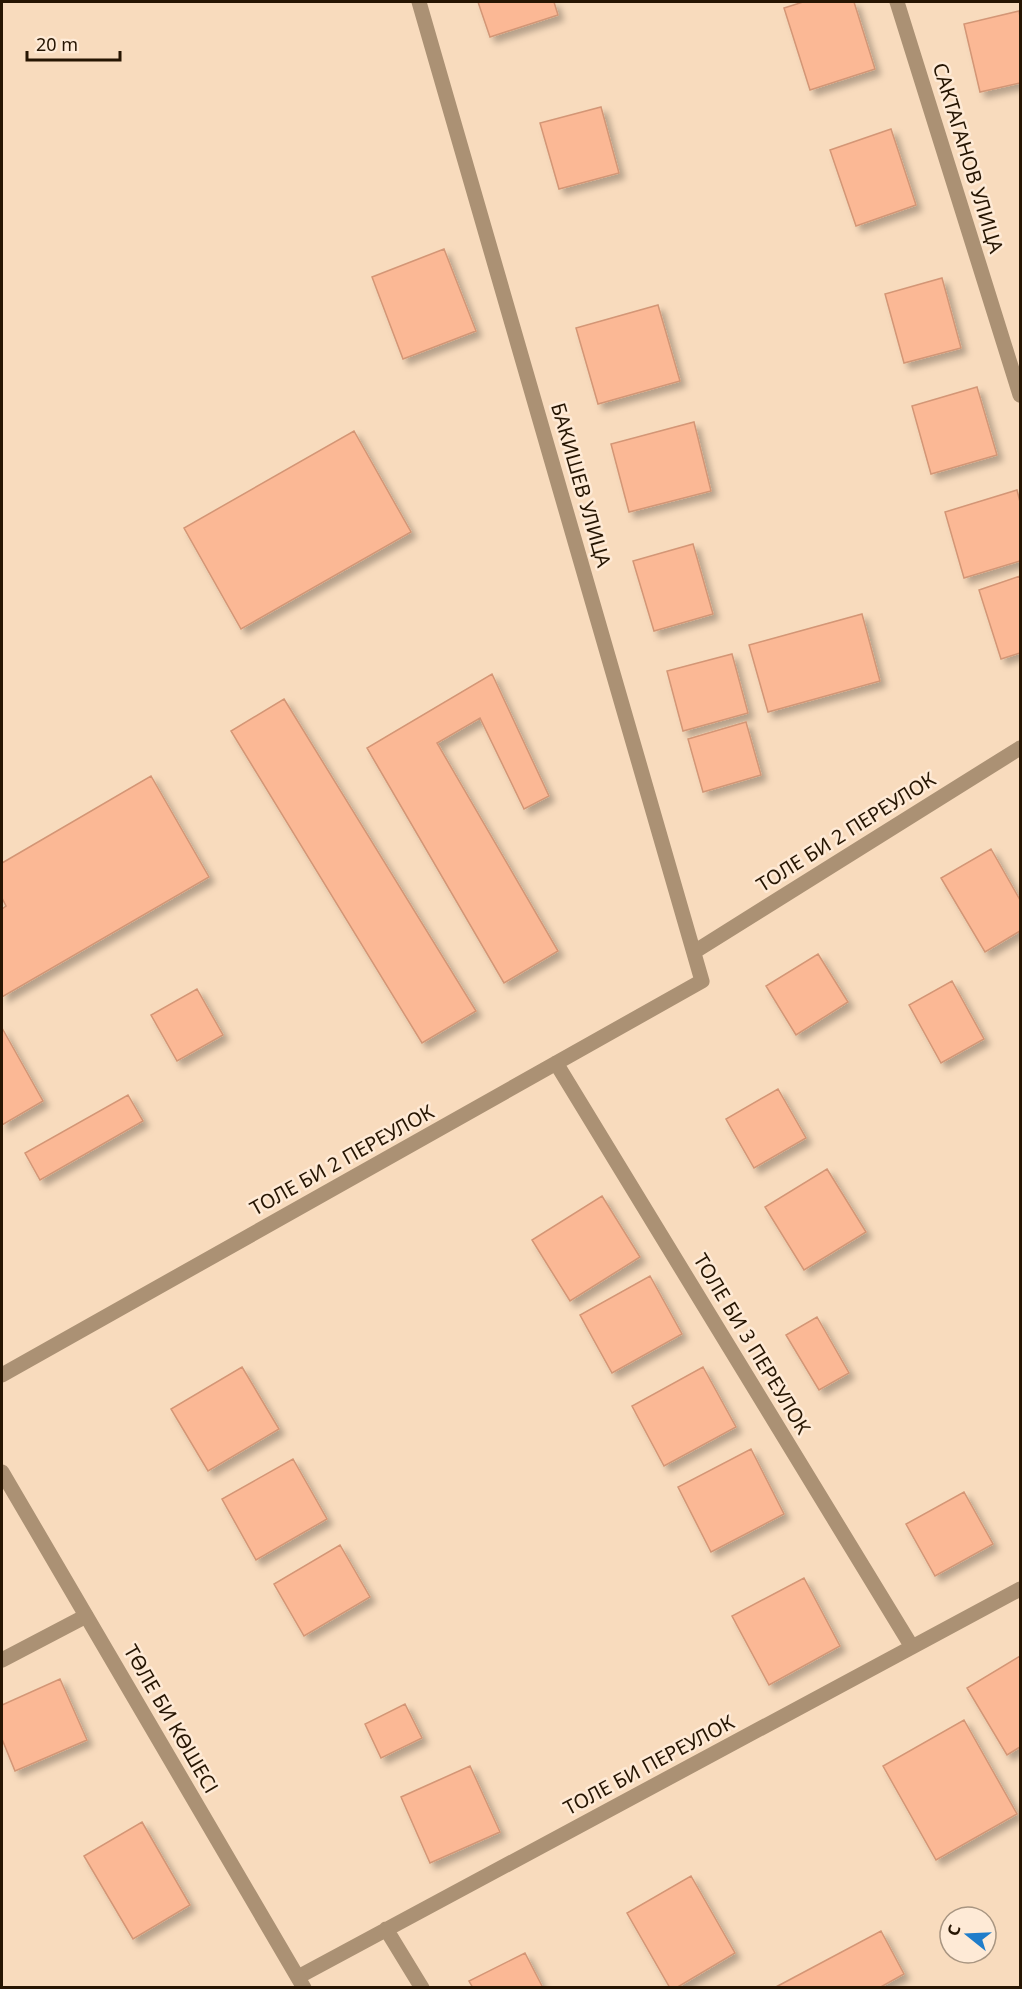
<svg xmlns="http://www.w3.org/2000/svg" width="1022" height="1989" font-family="'Noto Sans',sans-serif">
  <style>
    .building { fill: #fbb895; stroke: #d39676; stroke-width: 1.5; filter: url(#shadow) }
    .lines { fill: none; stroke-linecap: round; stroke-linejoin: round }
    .service { stroke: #ab9174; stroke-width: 15 }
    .minor { stroke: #ab9174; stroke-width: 15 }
    .tertiary { stroke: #ab9174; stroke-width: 15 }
    .labels { text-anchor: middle; stroke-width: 5; stroke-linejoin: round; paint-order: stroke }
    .street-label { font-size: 20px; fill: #261502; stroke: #feead6 }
  </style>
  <defs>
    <filter id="shadow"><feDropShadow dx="5.5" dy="5.5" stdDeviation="3" flood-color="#0004"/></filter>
  </defs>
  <rect width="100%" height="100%" fill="#f8dbbd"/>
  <path class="building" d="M478,2H554L558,15L490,37Z
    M803,2H854L875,69L810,90L784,8Z
    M1019,11L1020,17V83L980,92L964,24Z
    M601,107L619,173L559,189L540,123Z
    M891,129L916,205L856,226L830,150Z
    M444,249L476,331L403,359L372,277Z
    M942,278L961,348L904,363L885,294Z
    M658,305L680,381L598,404L576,328Z
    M977,387L997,455L931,474L912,406Z
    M694,422L711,491L629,512L611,444Z
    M354,431L411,532L241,629L184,528Z
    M1017,490L1020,502V561L964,578L945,512Z
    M693,544L713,614L654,631L633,561Z
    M1020,576V653L1001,659L979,590Z
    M862,614L880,681L768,712L749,645Z
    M732,654L748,713L683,731L667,671Z
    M492,674L549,796L524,809L480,718L437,743L558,951L504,983L367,748Z
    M284,699L476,1011L422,1043L231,731Z
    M746,722L761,775L703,792L688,739Z
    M151,776L209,877L2,997V909L6,906L2,898V863Z
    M991,849L1020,900V931L985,952L941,878Z
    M818,954L848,1002L796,1035L766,986Z
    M952,981L984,1039L941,1063L909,1005Z
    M197,989L223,1035L177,1061L151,1015Z
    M2,1028L43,1101L2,1125Z
    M778,1089L806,1138L754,1168L726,1119Z
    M128,1095L143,1121L40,1180L25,1153Z
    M827,1169L866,1232L804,1270L765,1207Z
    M602,1196L640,1257L570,1301L532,1240Z
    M650,1276L682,1334L612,1373L580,1315Z
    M817,1317L849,1373L819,1390L786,1335Z
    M242,1367L279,1429L208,1471L171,1409Z
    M703,1367L736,1427L664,1466L632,1406Z
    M751,1449L784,1514L711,1552L678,1487Z
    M293,1459L327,1519L256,1560L222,1499Z
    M964,1492L993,1544L935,1576L906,1524Z
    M340,1545L370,1597L304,1636L274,1584Z
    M804,1578L840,1646L769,1685L732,1616Z
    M1020,1656V1747L1007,1755L967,1688Z
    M60,1679L87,1740L15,1771L2,1739V1705Z
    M405,1704L422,1738L381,1758L365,1724Z
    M964,1720L1017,1814L936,1860L883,1766Z
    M470,1766L500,1832L430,1863L401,1797Z
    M142,1822L190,1905L133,1939L84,1856Z
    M691,1876L735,1953L676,1988H670L627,1913Z
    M881,1931L904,1974L879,1988H774Z
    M525,1953L543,1988H473L469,1981Z"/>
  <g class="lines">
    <path class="service" d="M2,1660L86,1616"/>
    <path class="minor" d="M897,2L1020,395
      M694,952L1020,748
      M556,1063L912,1647
      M2,1375L702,981L419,2
      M386,1929L422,1988
      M298,1977L1020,1589"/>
    <path class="tertiary" d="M2,1472L304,1988"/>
  </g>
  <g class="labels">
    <g class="street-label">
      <text transform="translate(968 158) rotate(73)" y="7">САКТАГАНОВ УЛИЦА</text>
      <text transform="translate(581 485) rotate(74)" y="7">БАКИШЕВ УЛИЦА</text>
      <text transform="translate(846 832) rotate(-32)" y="7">ТОЛЕ БИ 2 ПЕРЕУЛОК</text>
      <text transform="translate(342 1160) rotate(-29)" y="7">ТОЛЕ БИ 2 ПЕРЕУЛОК</text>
      <text transform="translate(752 1344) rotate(59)" y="7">ТОЛЕ БИ 3 ПЕРЕУЛОК</text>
      <text transform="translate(171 1719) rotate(60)" y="7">ТӨЛЕ БИ КӨШЕСІ</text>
      <text transform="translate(649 1765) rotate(-28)" y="7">ТОЛЕ БИ ПЕРЕУЛОК</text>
    </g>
  </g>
  <rect width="1022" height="1989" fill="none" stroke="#261502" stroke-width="6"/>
  <g transform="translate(968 1935) rotate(288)"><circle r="28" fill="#feead6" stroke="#a89581" stroke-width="1.5"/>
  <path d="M0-4.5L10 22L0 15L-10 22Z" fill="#207dca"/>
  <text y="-9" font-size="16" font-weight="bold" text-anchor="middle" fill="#261502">С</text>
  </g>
  <path d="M27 51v9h93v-9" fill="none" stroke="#261502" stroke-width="3"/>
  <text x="36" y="51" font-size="18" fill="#261502" stroke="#feead6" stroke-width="4.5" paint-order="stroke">20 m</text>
</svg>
